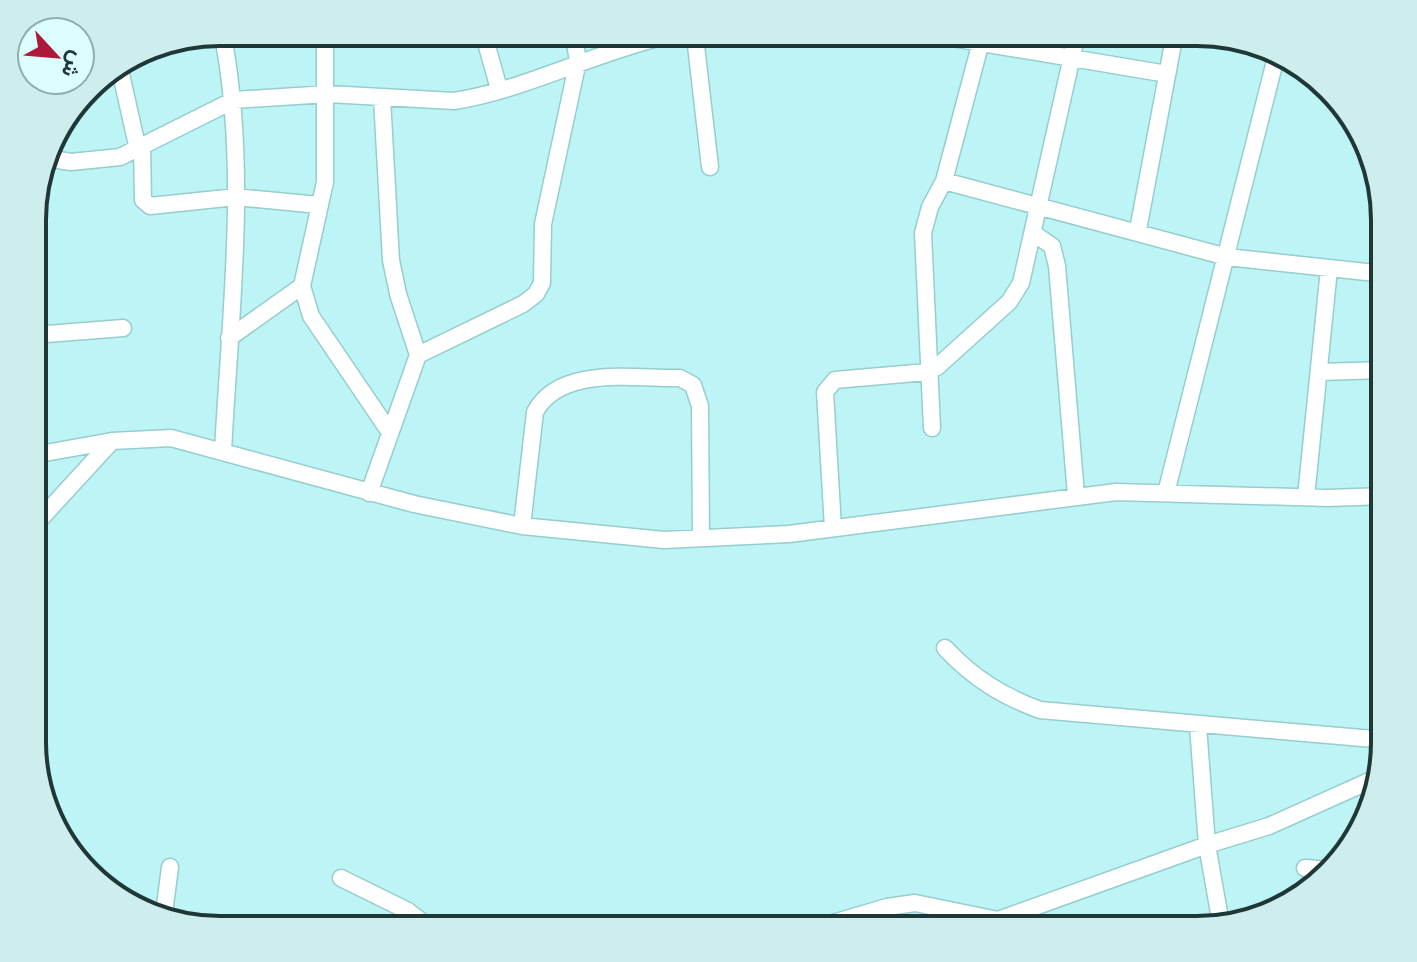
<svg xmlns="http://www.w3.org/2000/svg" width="1417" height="962" font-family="'Noto Sans',Vazirmatn,sans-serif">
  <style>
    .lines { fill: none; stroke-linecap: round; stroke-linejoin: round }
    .minor-casing { stroke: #96cdcd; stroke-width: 19 }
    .minor { stroke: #fff; stroke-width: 16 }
    .rim { fill: none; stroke: #203737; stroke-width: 4 }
  </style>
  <rect width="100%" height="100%" fill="#bdf5f6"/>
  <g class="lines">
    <g class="minor-casing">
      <path id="minor" d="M934,35L1167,74
        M695,37L710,167
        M485,39L499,89
        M325,41V182L302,286L311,316L389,431
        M119,65L138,150
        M142,147L143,200L150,206L236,197L319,205
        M46,158L71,162L120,157L234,100L328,94L454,101C524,90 591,54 662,37
        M944,181L1227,257L1385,274
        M1138,230L1175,33
        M1033,233L1052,246L1057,266L1076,495
        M34,335L123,328
        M229,338L302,286
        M418,355L523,304L536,294L542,283L543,224L578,61L574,38
        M1319,372L1385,370
        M932,428L923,233L930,207L944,181L983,34
        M223,451C230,317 248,173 224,42
        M34,455L112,441L171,438L414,504L522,526L664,540L789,534L1116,492L1328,498L1385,496
        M369,493L418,355L398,294L391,260L382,98
        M1166,493L1276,57
        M1306,497L1329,269
        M34,526L112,441
        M522,526L535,412C560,365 635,379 680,378L693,385L700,406L701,538
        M833,528L825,392L835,380L927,372L937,367L1009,302L1021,283L1077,34
        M945,648C973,678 1002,696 1040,710L1385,740
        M1198,726L1207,845L1221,924
        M1305,868L1330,870
        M341,878L408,911L433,930
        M164,913L170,867
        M809,930L887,907L915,903L998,920L1207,845L1269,826L1376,778"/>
    </g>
    <use href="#minor" class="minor"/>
  </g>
  <path d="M0 0H1417V962H0ZM220 46H1197A174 174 0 0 1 1371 220V742A174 174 0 0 1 1197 916H220A174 174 0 0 1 46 742V220A174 174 0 0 1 220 46Z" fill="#ceeeee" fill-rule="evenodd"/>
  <path class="rim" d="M220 46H1197A174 174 0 0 1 1371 220V742A174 174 0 0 1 1197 916H220A174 174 0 0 1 46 742V220A174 174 0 0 1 220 46Z"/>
  <g transform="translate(56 56) rotate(116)"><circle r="38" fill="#ddfefe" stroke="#91aeae" stroke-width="2"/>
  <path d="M0-6L14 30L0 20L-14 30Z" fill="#ae193a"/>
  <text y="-12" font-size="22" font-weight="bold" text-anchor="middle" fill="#203737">ش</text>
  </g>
</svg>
